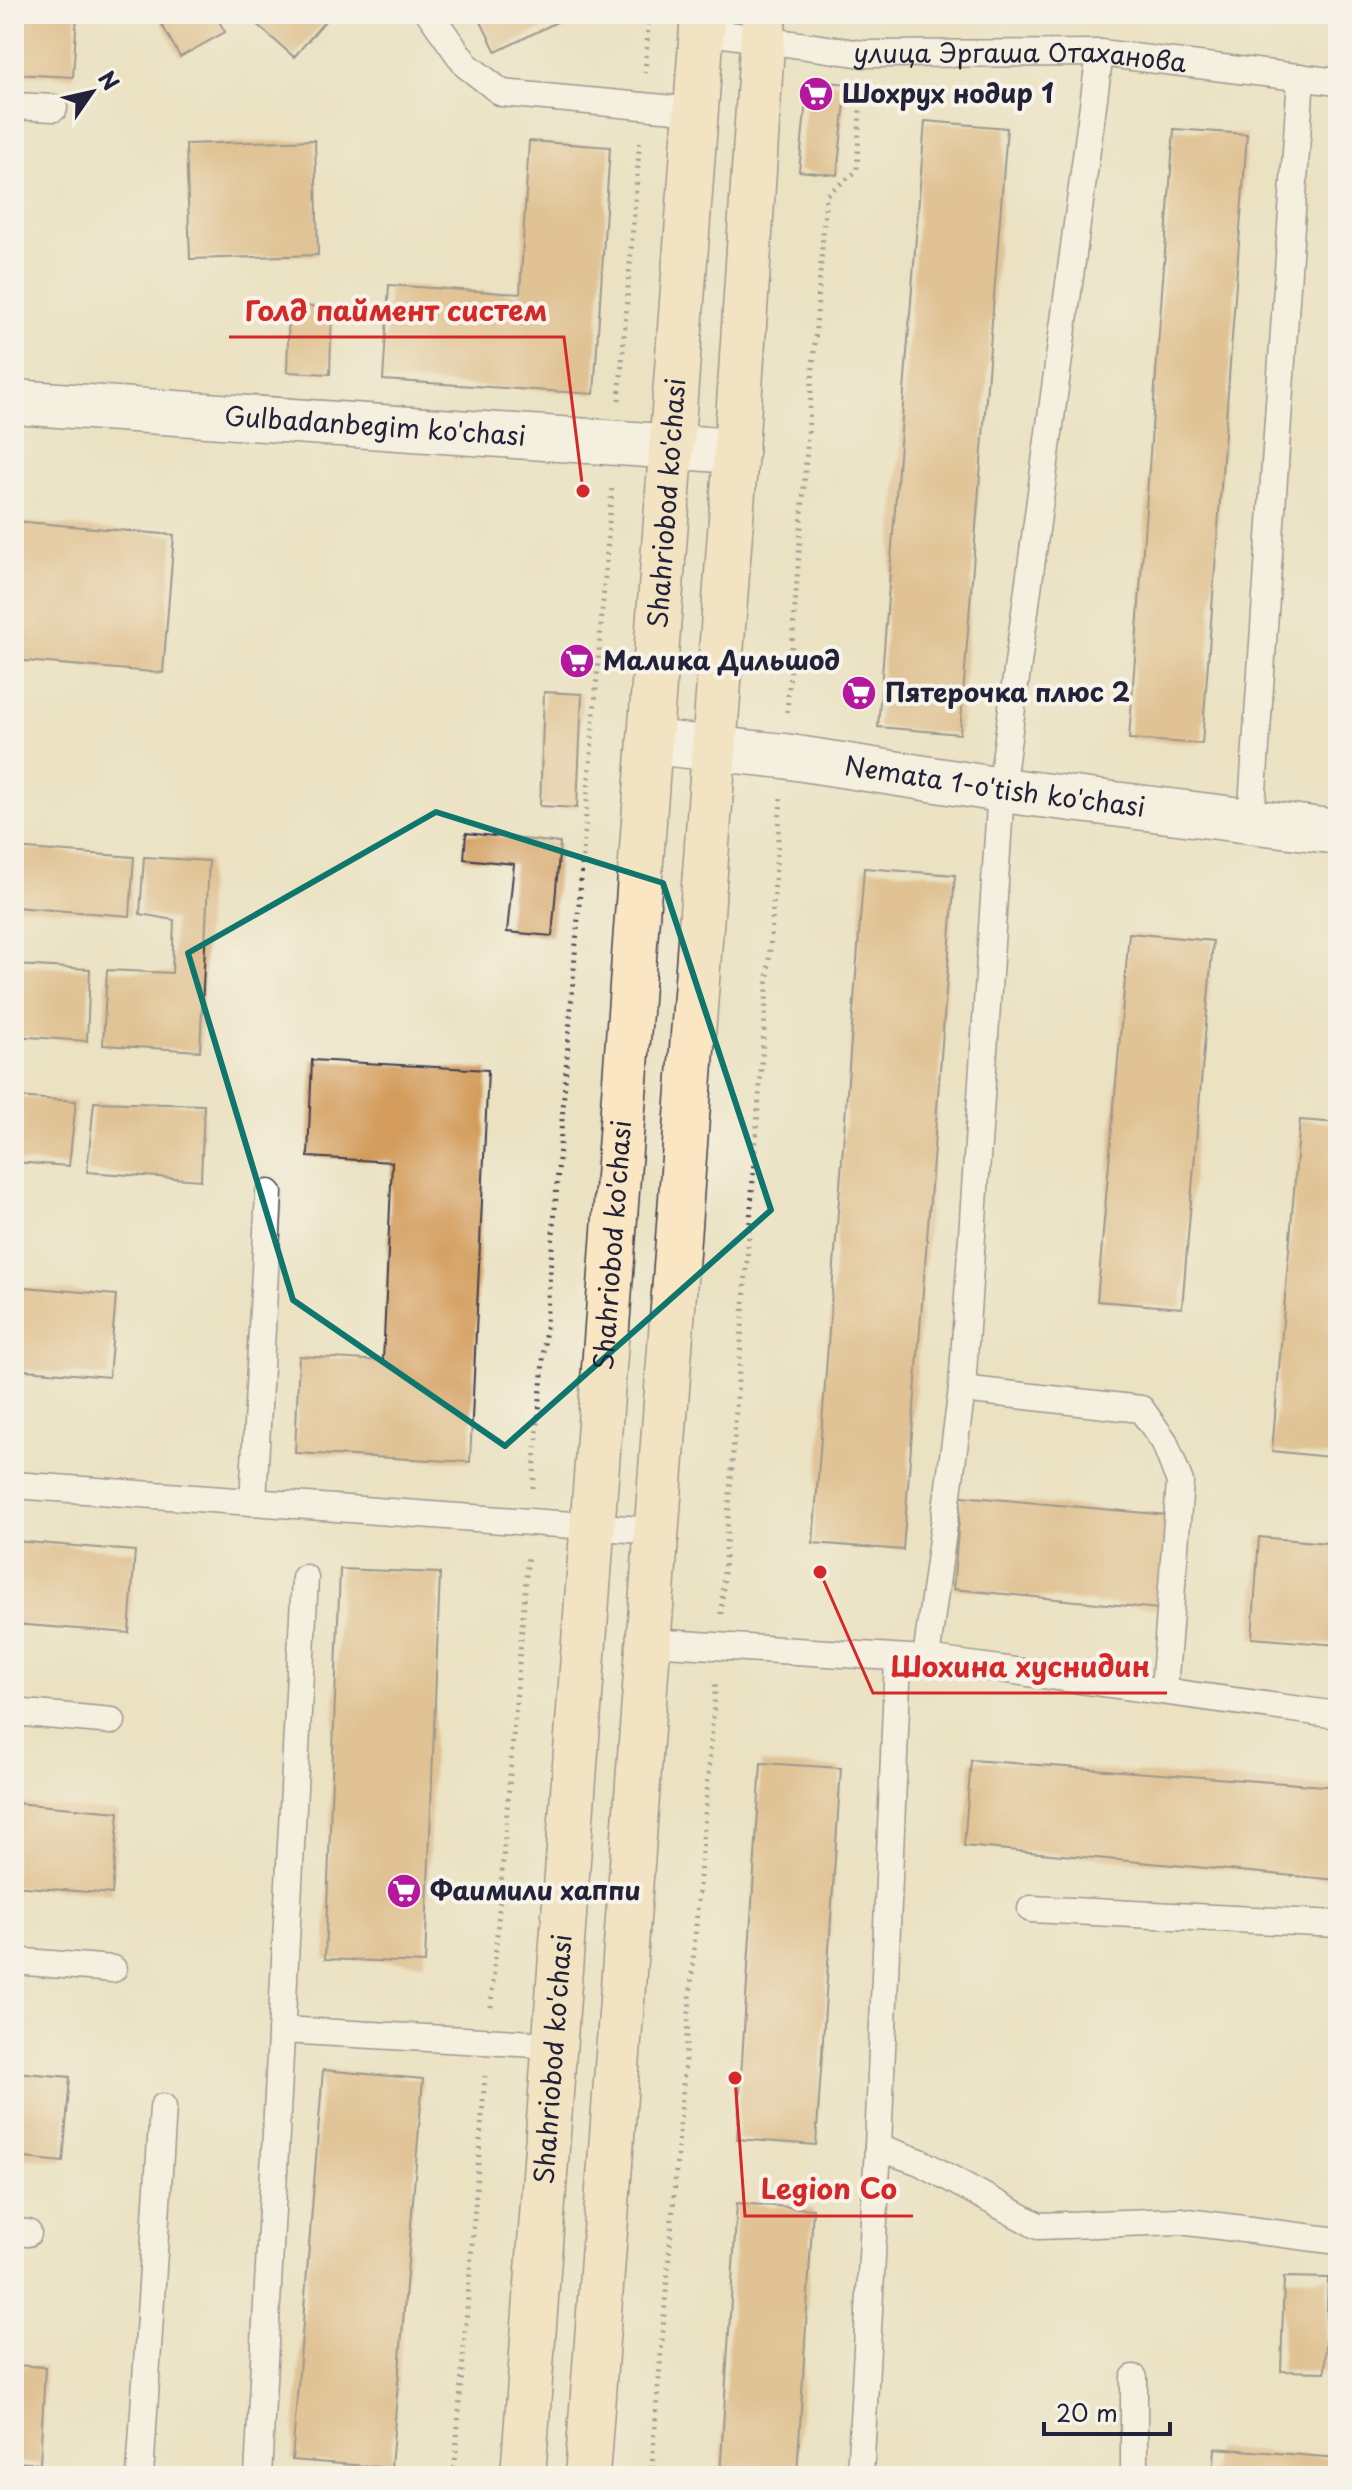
<svg xmlns="http://www.w3.org/2000/svg" width="1352" height="2490" font-family="'Playpen Sans',sans-serif">
  <style>
    .building { fill: #d39c5b }
    .lines { fill: none; stroke-linecap: round; stroke-linejoin: round }
    .service-casing { stroke: #403f4f; stroke-width: 29 }
    .minor-casing { stroke: #403f4f; stroke-width: 47 }
    .secondary-casing { stroke: #403f4f; stroke-width: 47 }
    .path { stroke: #403f4f; stroke-width: 5; stroke-dasharray: 2 6; stroke-linecap: butt }
    .service { stroke: #fff; stroke-width: 26 }
    .minor { stroke: #fff; stroke-width: 44 }
    .secondary { stroke: #fbe6c4; stroke-width: 44 }
    .marked { fill: none; stroke: #0f766e; stroke-width: 6; stroke-linejoin: round }
    .labels { text-anchor: middle; stroke-width: 8; stroke-linejoin: round; paint-order: stroke }
    .street-label { font-size: 26px; fill: #22223b; stroke: #f7f3e8 }
    .poi-label { font-size: 26px; font-weight: bold; fill: #22223b; stroke: #f7f3e8; text-anchor: start }
    .leader { fill: none; stroke: #d62828; stroke-width: 3 }
    .callout-dot { fill: #d62828; stroke: #f7f3e8; stroke-width: 3 }
    .callout-label { font-size: 28px; text-anchor: middle; font-weight: bold; fill: #d62828; stroke: #f7f3e8; stroke-width: 8; stroke-linejoin: round; paint-order: stroke }
  </style>
  <rect width="100%" height="100%" fill="#f7f3e8"/>
  <filter id="ink" filterUnits="userSpaceOnUse"><feTurbulence type="fractalNoise" baseFrequency=".0125" numOctaves="2"/><feDisplacementMap in="SourceGraphic" scale="16" xChannelSelector="R" yChannelSelector="G"/><feConvolveMatrix kernelMatrix="1 2 1 2 8 2 1 2 1" color-interpolation-filters="sRGB"/></filter>
  <filter id="wash" filterUnits="userSpaceOnUse"><feTurbulence type="fractalNoise" baseFrequency=".006" numOctaves="4" result="noise"/><feDisplacementMap in="SourceGraphic" scale="32" xChannelSelector="R" yChannelSelector="G"/><feGaussianBlur stdDeviation="1.8" result="paint"/><feColorMatrix in="noise" values="0 0 0 0 0 0 0 0 0 0 0 0 0 0 0 0 0 1.4 0 .05"/><feComposite in="paint" operator="in"/></filter>
  <g filter="url(#wash)">
    <rect width="100%" height="100%" fill="#ebe2c2"/>
    <g id="blocks">
      <path class="building" d="M14,14H77L73,77L14,74Z
        M156,14H215L225,32L180,57Z
        M245,14H331L294,57Z
        M477,14H573L496,52Z
        M808,80L847,84L837,175L799,171Z
        M925,121L1007,128L960,734L878,727Z
        M1174,129L1247,134L1202,744L1129,739Z
        M315,140L318,255L190,259L186,144Z
        M529,141L610,147L594,394L383,380L389,285L520,294Z
        M289,306L332,307L330,374L287,372Z
        M14,521L174,535L163,673L14,660Z
        M544,692L582,694L577,808L540,806Z
        M466,833L560,843L552,936L507,932L514,864L464,859Z
        M14,848L134,857L130,916L14,907Z
        M144,857L209,861L200,1051L103,1045L107,970L172,973L174,920L140,914Z
        M864,868L955,875L903,1550L813,1543Z
        M1129,933L1213,941L1182,1308L1097,1301Z
        M14,965L90,969L87,1041L14,1036Z
        M312,1060L488,1070L470,1462L295,1453L299,1356L383,1361L392,1162L308,1157Z
        M14,1097L76,1101L69,1166L14,1162Z
        M94,1102L204,1105L201,1180L87,1172Z
        M1300,1120L1338,1123V1458L1272,1451Z
        M14,1286L116,1295L109,1377L14,1369Z
        M961,1496L1167,1515L1159,1609L953,1589Z
        M1259,1537L1338,1544V1645L1252,1638Z
        M14,1541L135,1551L129,1633L14,1624Z
        M340,1569L440,1573L425,1963L325,1959Z
        M971,1760L1338,1787V1880L964,1846Z
        M761,1763L841,1768L816,2145L737,2139Z
        M14,1803L119,1812L112,1894L14,1886Z
        M323,2070L423,2079L391,2468L292,2460Z
        M14,2072L70,2077L63,2162L14,2157Z
        M737,2203L813,2209L797,2476H720Z
        M1284,2277L1328,2278L1325,2372L1281,2371Z
        M14,2365L45,2367L40,2464L14,2462Z
        M1215,2448L1338,2458V2476H1213Z"/>
    </g>
  </g>
  <g filter="url(#ink)">
    <use href="#blocks" fill-opacity="0" stroke="#403f4f" stroke-width="2"/>
    <g class="lines">
      <g class="service-casing">
        <g id="service">
          <path d="M430,14L466,65L502,93L696,111"/>
          <path id="s1" d="M702,31L863,54L1100,53L1338,82"/>
          <path d="M14,106L54,108"/>
          <path d="M1251,821L1301,77"/>
          <path d="M962,1389L1141,1409L1164,1441L1180,1482L1164,1690"/>
          <path d="M14,1485L656,1531"/>
          <path d="M253,1502L269,1193"/>
          <path d="M649,1642L926,1659L1338,1715"/>
          <path d="M926,1659L962,1389L1001,790L1100,53"/>
          <path d="M14,1712L112,1721"/>
          <path d="M1031,1909L1338,1924"/>
          <path d="M14,1961L113,1969"/>
          <path d="M281,2030L555,2045"/>
          <path d="M878,2147L920,2162L1038,2226L1180,2221L1338,2241"/>
          <path d="M14,2232L28,2233"/>
          <path d="M1134,2378V2476"/>
          <path d="M140,2476L163,2107"/>
          <path d="M258,2476L305,1578"/>
          <path d="M860,2476L878,2147L898,1658"/>
        </g>
      </g>
      <g class="minor-casing">
        <g id="minor">
          <path id="s2" d="M14,402L736,451"/>
          <path id="s3" d="M650,742L784,756L1001,790L1338,832"/>
        </g>
      </g>
      <g class="secondary-casing">
        <g id="secondary">
          <path id="s4" d="M523,2476L703,14"/>
          <path d="M587,2476L736,451L764,14"/>
        </g>
      </g>
      <path class="path" d="M645,73L649,14
        M619,400L640,139
        M787,712L826,195L857,171L861,87
        M533,1488L612,486
        M721,1614L781,798
        M491,2007L528,1554
        M454,2476L485,2076
        M651,2476L716,1680"/>
      <use href="#service" class="service"/>
      <use href="#minor" class="minor"/>
      <use href="#secondary" class="secondary"/>
    </g>
  </g>
  <path d="M0 0H1352V2490H0ZM436,812L663,883L771,1210L505,1446L293,1300L188,953Z" fill="#ebe2c2" fill-opacity=".55" fill-rule="evenodd"/>
  <path class="marked" d="M436,812L663,883L771,1210L505,1446L293,1300L188,953Z"/>
  <defs>
    <g id="supermarket-disc" transform="scale(1.8)"><circle r="9.5" fill="#b5179e" stroke="#f7f3e8"/><path d="M-6-5.5h2.5l.6 2H6L4.5 2H-2.5L-4.4-4H-6ZM-1.5 3.2a1.3 1.3 0 1 0 .1 0ZM3 3.2a1.3 1.3 0 1 0 .1 0Z" fill="#fff"/></g>
  </defs>
  <g fill-rule="evenodd">
    <use href="#supermarket-disc" x="816" y="94"/>
    <use href="#supermarket-disc" x="577" y="661"/>
    <use href="#supermarket-disc" x="859" y="693"/>
    <use href="#supermarket-disc" x="404" y="1891"/>
  </g>
  <g class="labels">
    <g class="street-label">
      <text dy="9" stroke="none"><textPath href="#s1" startOffset="320">улица Эргаша Отаханова</textPath></text>
      <text dy="9" stroke="none"><textPath href="#s2" startOffset="362">Gulbadanbegim ko'chasi</textPath></text>
      <text dy="9" stroke="none"><textPath href="#s4" startOffset="1978">Shahriobod ko'chasi</textPath></text>
      <text dy="9" stroke="none"><textPath href="#s3" startOffset="348">Nemata 1-o'tish ko'chasi</textPath></text>
      <text dy="9" stroke="none"><textPath href="#s4" startOffset="1234">Shahriobod ko'chasi</textPath></text>
      <text dy="9" stroke="none"><textPath href="#s4" startOffset="418">Shahriobod ko'chasi</textPath></text>
    </g>
    <g class="poi-label">
      <text x="842" y="103">Шохрух нодир 1</text>
      <text x="603" y="670">Малика Дильшод</text>
      <text x="885" y="702">Пятерочка плюс 2</text>
      <text x="430" y="1900">Фаимили хаппи</text>
    </g>
  </g>
  <path class="leader" d="M583 491L564 337H229M820 1572L873 1693H1167M735 2078L745 2216H913"/>
  <g class="callout-dot">
    <circle cx="583" cy="491" r="8"/>
    <circle cx="820" cy="1572" r="8"/>
    <circle cx="735" cy="2078" r="8"/>
  </g>
  <g class="callout-label">
    <text x="396" y="321">Голд паймент систем</text>
    <text x="1020" y="1677">Шохина хуснидин</text>
    <text x="829" y="2199">Legion Co</text>
  </g>
  <rect width="1352" height="2490" fill="none" stroke="#f7f3e8" stroke-width="48"/>
  <g transform="translate(92 92) rotate(56)" stroke="#f7f3e8" stroke-width="6" paint-order="stroke">
  <path d="M0-6L14 30L0 20L-14 30Z" fill="#22223b"/>
  <text y="-12" font-size="22" font-weight="bold" text-anchor="middle" fill="#22223b">N</text>
  </g>
  <path d="M1044 2422v12h126v-12" fill="none" stroke="#22223b" stroke-width="4"/>
  <text x="1056" y="2422" font-size="24" fill="#22223b" stroke="#f7f3e8" stroke-width="6" paint-order="stroke">20 m</text>
</svg>
